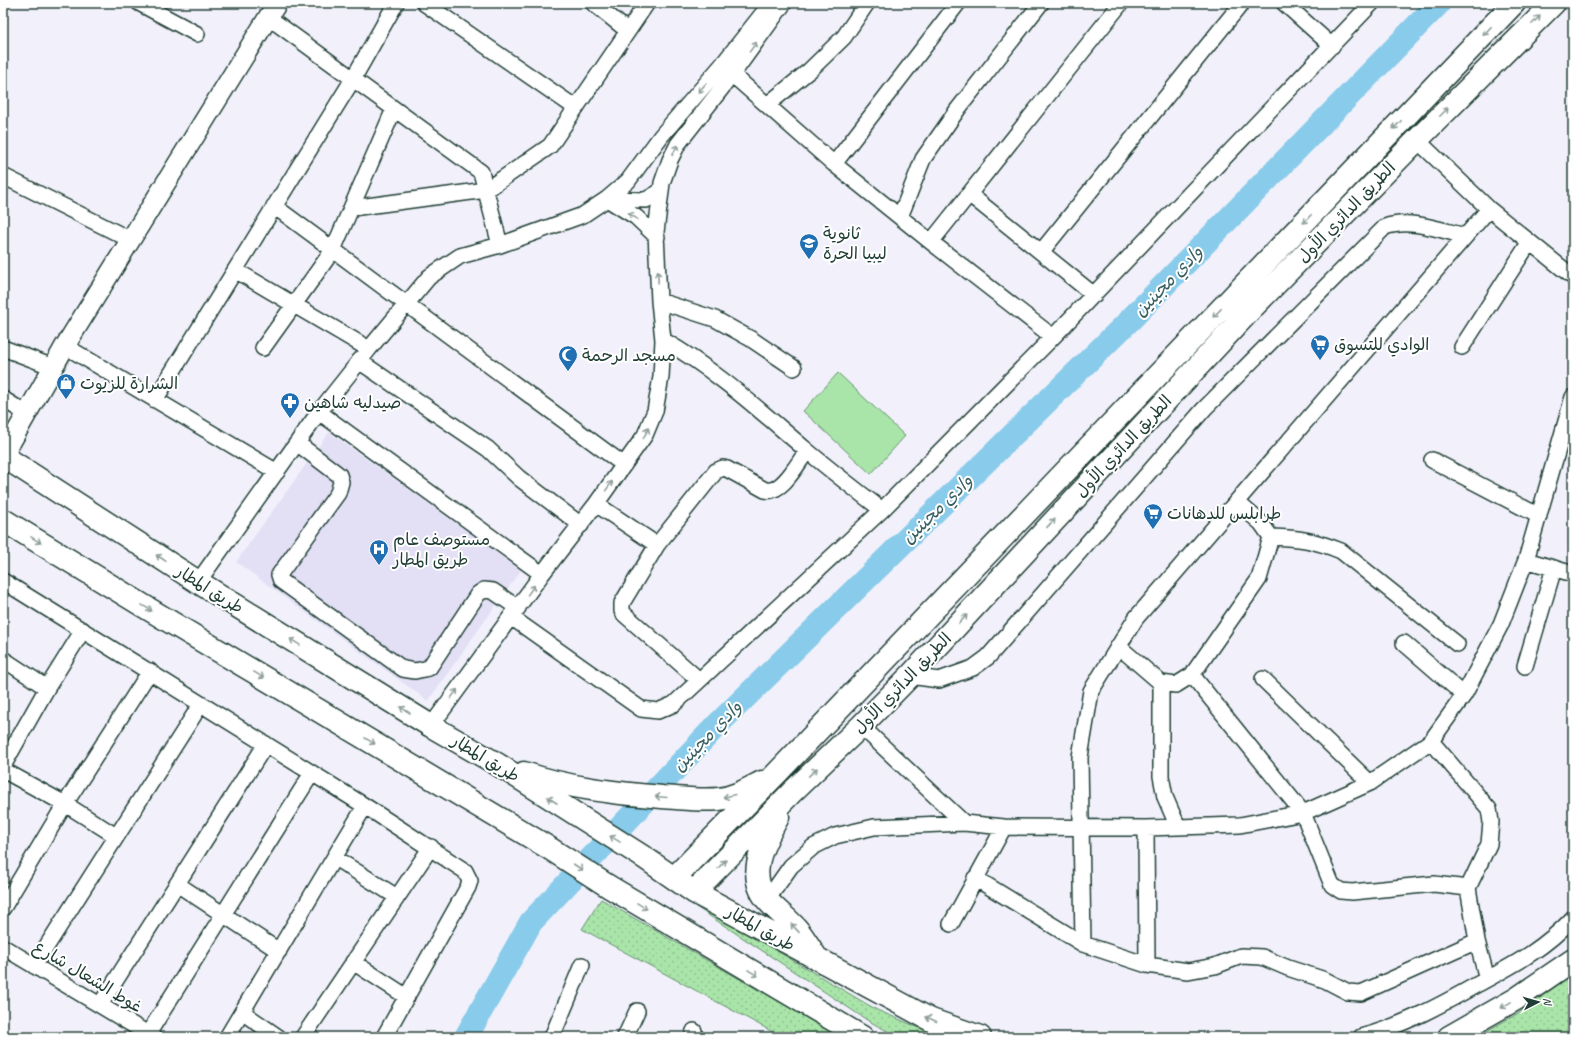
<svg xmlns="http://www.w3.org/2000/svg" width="1576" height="1040" font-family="Caveat,'Playpen Sans Arabic',sans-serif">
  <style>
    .built { fill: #e3e0f6 }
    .grass { fill: url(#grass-dots); stroke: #64906e }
    .green { fill: #a9e4a9; stroke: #64906e }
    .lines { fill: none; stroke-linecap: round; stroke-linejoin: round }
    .river { stroke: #89cbea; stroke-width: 24 }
    .minor-casing { stroke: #1f3d34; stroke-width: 18 }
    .major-casing { stroke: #1f3d34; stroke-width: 22 }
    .highway-casing { stroke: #1f3d34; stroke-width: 25 }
    .minor { stroke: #fff; stroke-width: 15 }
    .major { stroke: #fff; stroke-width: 19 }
    .highway { stroke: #fff; stroke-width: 22 }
    .oneway { stroke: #8f9e9a }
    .labels { text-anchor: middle; stroke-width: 4; stroke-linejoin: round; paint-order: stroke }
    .street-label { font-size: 17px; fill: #1f3d34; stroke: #fff }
    .poi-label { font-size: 17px; fill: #1f3d34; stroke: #fff; text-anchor: start }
    .water-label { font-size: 18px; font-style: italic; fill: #3a6062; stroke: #fff }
  </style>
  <defs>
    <pattern id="grass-dots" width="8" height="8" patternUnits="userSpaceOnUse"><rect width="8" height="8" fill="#a9e4a9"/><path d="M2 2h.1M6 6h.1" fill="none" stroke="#91c492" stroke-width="1.8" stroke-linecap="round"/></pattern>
  </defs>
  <rect width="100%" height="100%" fill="#f2f1fb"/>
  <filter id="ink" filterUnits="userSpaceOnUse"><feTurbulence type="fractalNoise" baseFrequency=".025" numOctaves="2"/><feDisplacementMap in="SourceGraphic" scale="8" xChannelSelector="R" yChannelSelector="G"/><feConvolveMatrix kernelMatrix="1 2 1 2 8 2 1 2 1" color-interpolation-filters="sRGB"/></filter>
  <g filter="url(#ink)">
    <path class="built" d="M329,432L521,570L428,701L236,562Z"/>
    <path class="grass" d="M670,888L877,1010L941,1037H898L867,1020L687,901Z
      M601,899L840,1037H782L582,929Z
      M1573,974V1030L1570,1037H1476L1517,1014Z"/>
    <path class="green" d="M838,373L905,436L871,474L803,411Z"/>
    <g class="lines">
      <path class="river" d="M466,1037L531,922L716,726L1129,321L1439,3"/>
      <g class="minor-casing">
        <path id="minor" d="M139,3L197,34
          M424,3L576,108
          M593,3L628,31
          M1284,3L1332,46
          M268,17L481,172L500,245
          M726,69L834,164L931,242L1053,337
          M767,105L810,70L844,37L867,3
          M1417,140L1489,209L1573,277
          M834,164L958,3
          M3,176L131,240
          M969,194L1094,295
          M607,199L636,217L657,237
          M608,199L646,200L661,191
          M274,206L624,465
          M352,208L486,190L550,146L647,3
          M900,217L923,159L958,109L1041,3
          M931,242L1121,3
          M1041,252L1242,3
          M235,270L369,349
          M659,301L715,319L751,339L794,368
          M663,340C717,371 758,409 805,449C830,470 856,490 882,510
          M65,346L277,472
          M1462,347L1529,243
          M3,348L53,367
          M263,348L333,250L394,109
          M359,361L488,449L519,478L581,525
          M3,399L27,414
          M155,400L353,79L396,3
          M319,412L542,574
          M297,443L339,475L341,482L338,493L279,575L281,581L403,669L415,671L429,668L478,594L484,590L493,591L518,608
          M1432,460L1539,516
          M596,504L657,545
          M1271,537C1299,538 1314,540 1341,551L1457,644
          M1526,560L1573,574
          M3,581L365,806L465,871L470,881L468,887L384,1037
          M198,582L319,412L369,349L429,277L460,256L500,245L583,215L607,199L628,181L661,136L722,65L771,3
          M511,617L641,709L658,711L674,704L882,510L1053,337L1372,3
          M1404,643L1464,695
          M1118,646L1161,683L1176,685L1192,675L1259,579L1271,537L1261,523L1238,503
          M3,659L47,688
          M1525,666L1554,568
          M1192,675L1303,813L1332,885L1341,891L1352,892L1434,884L1468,888
          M910,676L939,680L973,668L988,657L1204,409L1385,227C1410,218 1440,230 1465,236
          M1263,679L1370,783
          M699,680L624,614L622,611V603L657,545L716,471L723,468L727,469L765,490C782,494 797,464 807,451
          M1161,683V776L1165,797L1178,827
          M431,726L542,574L596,504L645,435L655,411L661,377L663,340L659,301L656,232L662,183L670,160L678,144L732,75L784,3
          M861,726L964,823
          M1431,741L1489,809L1491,822L1489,844L1468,888L1477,941L1487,979
          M3,766L47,688L83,630
          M3,770L65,804L116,836
          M1146,828L1147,965L1188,971L1215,966L1241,956L1262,957L1288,968L1325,980L1348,992L1361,993L1477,941
          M335,858L397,897
          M975,878L1083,944L1147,965
          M177,884L279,951
          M767,900L791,866L813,847L835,836L874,827L964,823L1004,827L1146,828L1240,825L1303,813L1370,783L1431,741L1464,695L1501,624L1526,560L1573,397
          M3,908L65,804L150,671
          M951,924L1004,827
          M1083,944L1080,757L1091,691L1136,618L1489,209
          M3,947L153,1037
          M353,962L407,997
          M34,966L201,704
          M100,1005L266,744
          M242,1012L278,1037
          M148,1034L312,773
          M227,1037L365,806
          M303,1037L431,847
          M552,1037L582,965
          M625,1037L637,1011
          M692,1037L694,1031
          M1361,1037C1402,1026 1441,1005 1478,984C1515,964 1544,949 1573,918"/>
      </g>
      <g class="major-casing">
        <path id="major" d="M3,456L65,346L277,3"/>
      </g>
      <g class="highway-casing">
        <path id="highway" d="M3,456L198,582L431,726L497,764L645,858L694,892L931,1020L980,1037
          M3,520L142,605L549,848L608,886L862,1037
          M524,773C569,788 615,793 662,797C681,798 700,801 719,799C735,797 748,789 762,782
          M778,817C764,842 745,875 768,901C777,911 788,919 797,929C804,937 810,948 816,957
          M674,878L777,773L1514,3
          M694,892L792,792L861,726L910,676L1253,307L1417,140L1554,3
          M1449,1037L1516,999L1573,960"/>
      </g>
      <use href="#minor" class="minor"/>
      <use href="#major" class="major"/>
      <use href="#highway" class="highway"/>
    </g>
    <defs><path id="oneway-shaft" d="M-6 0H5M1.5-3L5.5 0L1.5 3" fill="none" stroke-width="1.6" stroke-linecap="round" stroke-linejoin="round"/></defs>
    <g class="oneway">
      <use href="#oneway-shaft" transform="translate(1536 20) rotate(-45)"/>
      <use href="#oneway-shaft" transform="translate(1487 31) rotate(134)"/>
      <use href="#oneway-shaft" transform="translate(753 47) rotate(-54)"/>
      <use href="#oneway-shaft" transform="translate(702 88) rotate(131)"/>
      <use href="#oneway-shaft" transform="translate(1444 112) rotate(-45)"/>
      <use href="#oneway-shaft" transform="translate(1397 125) rotate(134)"/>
      <use href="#oneway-shaft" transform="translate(675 150) rotate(-62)"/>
      <use href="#oneway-shaft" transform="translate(633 216) rotate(-144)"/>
      <use href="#oneway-shaft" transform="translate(1307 219) rotate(134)"/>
      <use href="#oneway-shaft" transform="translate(658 277) rotate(-92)"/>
      <use href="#oneway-shaft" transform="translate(1217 313) rotate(134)"/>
      <use href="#oneway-shaft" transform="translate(646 433) rotate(-64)"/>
      <use href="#oneway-shaft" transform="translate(609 486) rotate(-55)"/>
      <use href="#oneway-shaft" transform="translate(1051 523) rotate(-47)"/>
      <use href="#oneway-shaft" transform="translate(36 540) rotate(32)"/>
      <use href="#oneway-shaft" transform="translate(161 558) rotate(-147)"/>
      <use href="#oneway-shaft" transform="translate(531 590) rotate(-54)"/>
      <use href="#oneway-shaft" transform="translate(147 608) rotate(31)"/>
      <use href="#oneway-shaft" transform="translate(963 619) rotate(-47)"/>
      <use href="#oneway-shaft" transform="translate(295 642) rotate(-148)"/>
      <use href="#oneway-shaft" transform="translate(259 675) rotate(31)"/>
      <use href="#oneway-shaft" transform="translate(454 694) rotate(-54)"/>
      <use href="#oneway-shaft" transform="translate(405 710) rotate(-148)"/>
      <use href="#oneway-shaft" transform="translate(370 741) rotate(31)"/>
      <use href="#oneway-shaft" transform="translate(813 772) rotate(-44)"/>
      <use href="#oneway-shaft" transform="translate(729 796) rotate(165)"/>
      <use href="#oneway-shaft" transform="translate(661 797) rotate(-175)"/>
      <use href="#oneway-shaft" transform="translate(552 800) rotate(-147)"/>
      <use href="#oneway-shaft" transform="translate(615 839) rotate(-149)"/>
      <use href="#oneway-shaft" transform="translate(722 864) rotate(-46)"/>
      <use href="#oneway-shaft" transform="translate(578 867) rotate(33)"/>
      <use href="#oneway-shaft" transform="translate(642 906) rotate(31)"/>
      <use href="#oneway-shaft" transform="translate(795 928) rotate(-133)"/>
      <use href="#oneway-shaft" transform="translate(753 973) rotate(31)"/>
      <use href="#oneway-shaft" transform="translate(1506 1005) rotate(149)"/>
      <use href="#oneway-shaft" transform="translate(931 1019) rotate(-156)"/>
    </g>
  </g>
  <defs>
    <g id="school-pin" transform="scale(1)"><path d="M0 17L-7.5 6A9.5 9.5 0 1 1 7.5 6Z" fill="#1f6fb2" stroke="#fff"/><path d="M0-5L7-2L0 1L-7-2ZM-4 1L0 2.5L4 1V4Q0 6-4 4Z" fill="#fff"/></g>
    <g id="supermarket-pin" transform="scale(1)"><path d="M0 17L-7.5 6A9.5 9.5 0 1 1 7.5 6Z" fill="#1f6fb2" stroke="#fff"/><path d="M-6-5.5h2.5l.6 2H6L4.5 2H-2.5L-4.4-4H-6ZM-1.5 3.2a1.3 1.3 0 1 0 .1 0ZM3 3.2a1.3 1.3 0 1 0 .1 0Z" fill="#fff"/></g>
    <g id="mosque-pin" transform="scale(1)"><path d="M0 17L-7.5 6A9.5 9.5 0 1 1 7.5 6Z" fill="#1f6fb2" stroke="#fff"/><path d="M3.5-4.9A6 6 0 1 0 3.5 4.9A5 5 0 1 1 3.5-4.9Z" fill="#fff"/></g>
    <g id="shop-pin" transform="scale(1)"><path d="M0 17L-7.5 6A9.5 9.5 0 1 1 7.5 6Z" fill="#1f6fb2" stroke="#fff"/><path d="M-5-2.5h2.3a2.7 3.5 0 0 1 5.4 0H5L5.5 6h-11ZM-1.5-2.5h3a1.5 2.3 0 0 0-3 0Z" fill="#fff"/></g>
    <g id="pharmacy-pin" transform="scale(1)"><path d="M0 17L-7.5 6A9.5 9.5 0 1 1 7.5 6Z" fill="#1f6fb2" stroke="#fff"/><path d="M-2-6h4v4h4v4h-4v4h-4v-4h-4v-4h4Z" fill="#fff"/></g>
    <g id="hospital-pin" transform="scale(1)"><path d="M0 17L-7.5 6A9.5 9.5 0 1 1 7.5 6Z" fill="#1f6fb2" stroke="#fff"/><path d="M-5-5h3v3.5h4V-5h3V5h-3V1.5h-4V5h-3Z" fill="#fff"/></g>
  </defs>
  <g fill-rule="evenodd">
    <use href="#school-pin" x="809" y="243"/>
    <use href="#supermarket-pin" x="1320" y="344"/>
    <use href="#mosque-pin" x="568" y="355"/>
    <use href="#shop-pin" x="66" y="383"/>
    <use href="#pharmacy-pin" x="290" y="402"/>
    <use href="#supermarket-pin" x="1153" y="513"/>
    <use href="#hospital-pin" x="379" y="549"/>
  </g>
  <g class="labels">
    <g class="street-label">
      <text transform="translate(1346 212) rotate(-46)" y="6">الطريق الدائري الأول</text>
      <text transform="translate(1123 446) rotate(-47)" y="6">الطريق الدائري الأول</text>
      <text transform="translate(210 589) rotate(32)" y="6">طريق المطار</text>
      <text transform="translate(902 683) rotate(-46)" y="6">الطريق الدائري الأول</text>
      <text transform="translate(486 758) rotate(31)" y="6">طريق المطار</text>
      <text transform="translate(761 928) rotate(29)" y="6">طريق المطار</text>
      <text transform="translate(88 976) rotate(31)" y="6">غوط الشعال شارع</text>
    </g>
    <g class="poi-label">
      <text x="823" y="239">ثانوية<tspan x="823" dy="20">ليبيا الحرة</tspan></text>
      <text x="1334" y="350">الوادي للتسوق</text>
      <text x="582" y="361">مسجد الرحمة</text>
      <text x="80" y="389">الشرارة للزيوت</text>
      <text x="304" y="408">صيدليه شاهين</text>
      <text x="1167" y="519">طرابلس للدهانات</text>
      <text x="393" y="545">مستوصف عام<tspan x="393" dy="20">طريق المطار</tspan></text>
    </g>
    <g class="water-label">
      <text transform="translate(1168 281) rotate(-46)" y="6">وادي مجينين</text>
      <text transform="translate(937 509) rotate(-44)" y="6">وادي مجينين</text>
      <text transform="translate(707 736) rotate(-46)" y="6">وادي مجينين</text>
    </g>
  </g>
  <rect width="1576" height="1040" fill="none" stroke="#fff" stroke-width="16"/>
  <rect x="8" y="8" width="1560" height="1024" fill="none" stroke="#1f3d34" stroke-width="1.5" filter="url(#ink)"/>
  <g transform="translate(1538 1002) rotate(84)" stroke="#ffffff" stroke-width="3" paint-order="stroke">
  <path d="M0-3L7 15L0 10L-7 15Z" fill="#1f3d34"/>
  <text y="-6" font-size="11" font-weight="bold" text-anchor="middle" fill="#1f3d34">N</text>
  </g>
</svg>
